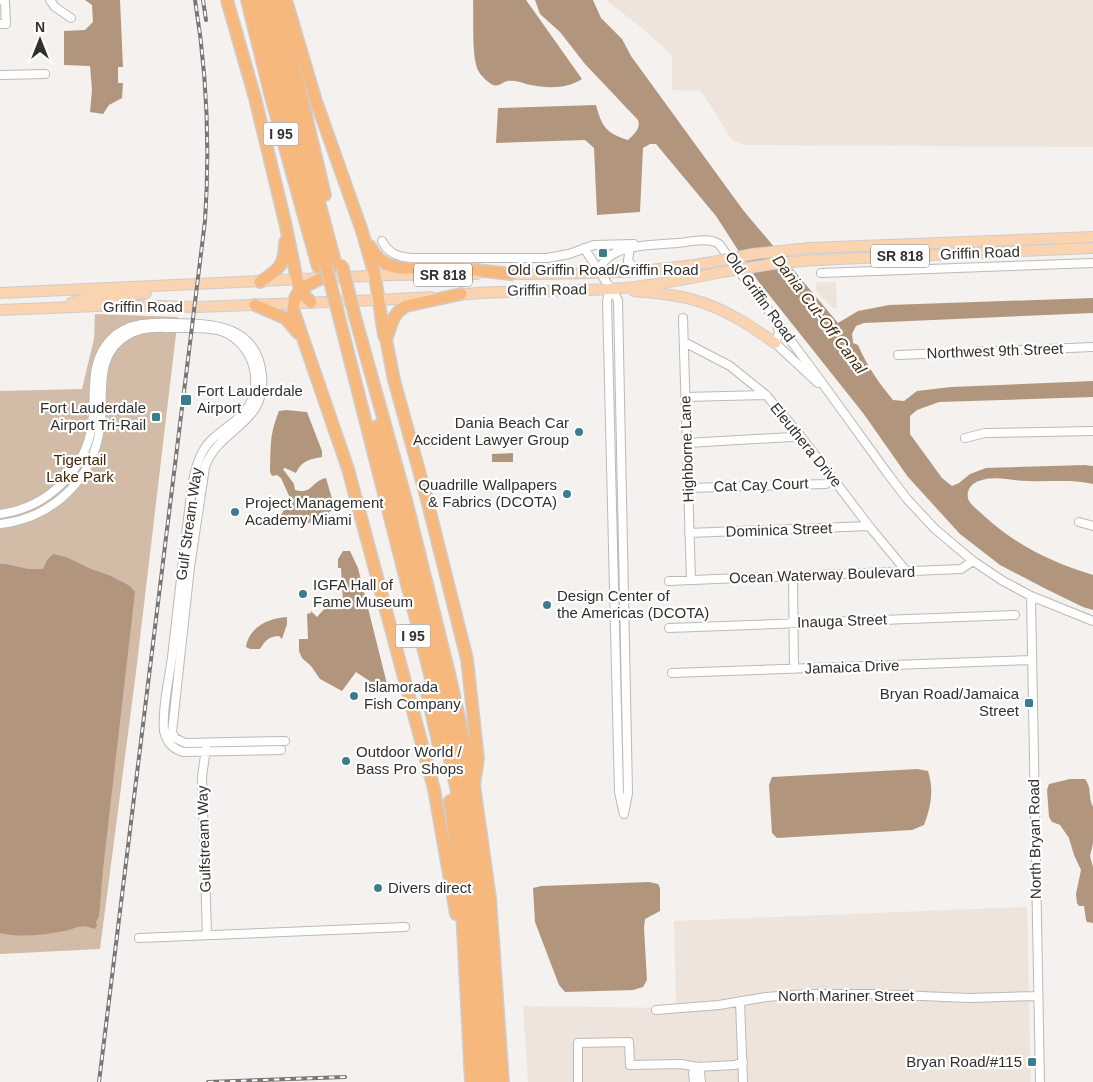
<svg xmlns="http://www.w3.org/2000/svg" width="1093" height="1082" font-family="Arial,sans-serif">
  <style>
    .built { fill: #eee4db }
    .green { fill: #d2bba7 }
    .water { fill: #b1967d }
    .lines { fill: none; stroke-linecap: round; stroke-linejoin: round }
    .minor-casing { stroke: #bdb9b5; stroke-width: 10 }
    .major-casing { stroke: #cecdcd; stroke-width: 12 }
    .highway-casing { stroke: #cecdcd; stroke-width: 14 }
    .minor { stroke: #fff; stroke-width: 8 }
    .major { stroke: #fad4b1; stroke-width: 10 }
    .highway { stroke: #f7b87d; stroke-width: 11 }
    .rail-casing { stroke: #797776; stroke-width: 4 }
    .rail { stroke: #fff; stroke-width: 2; stroke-dasharray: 5.5; stroke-linecap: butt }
    .major-bridge-casing { stroke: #cecdcd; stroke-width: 12; stroke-linecap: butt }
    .highway-bridge-casing { stroke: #cecdcd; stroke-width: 14; stroke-linecap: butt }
    .major-bridge { stroke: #fad4b1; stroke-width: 10 }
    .highway-bridge { stroke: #f7b87d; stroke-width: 11 }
    .poi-dot { fill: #3a7e8d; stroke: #fff; stroke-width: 2 }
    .labels { text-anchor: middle; stroke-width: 4.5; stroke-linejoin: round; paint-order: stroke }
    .shield { fill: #fff; stroke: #6f6e6d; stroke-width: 1 }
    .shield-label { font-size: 14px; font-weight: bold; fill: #31302f }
    .street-label { font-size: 15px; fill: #31302f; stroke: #fff }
    .poi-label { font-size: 15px; fill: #31302f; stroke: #fff; text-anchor: start }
    .park-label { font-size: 15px; fill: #422504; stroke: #fff }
    .water-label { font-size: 16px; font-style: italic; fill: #482b0b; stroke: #fff }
  </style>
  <rect width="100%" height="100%" fill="#f5f1ee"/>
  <path class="built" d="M606,0H1093V147L745,145L738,143L732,140L701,91L672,90V55L637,24Z
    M816,282H836L837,308H833L816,291Z
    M1027,907L1031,1082H528L523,1006L672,1008L676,1002L674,921Z"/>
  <path class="green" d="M95,314L178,317L136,672L100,949L0,954V391L82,389L94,339Z"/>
  <path class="water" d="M85,0H120L123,67H118V83H123L122,98L109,105L103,114L90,112L92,90L90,66L64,65V31L85,30L93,22L92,5Z
    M473,0H526L582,79C566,90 544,88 526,84C521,82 514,80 507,81C503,82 499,87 493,85C490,84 481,76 479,72C471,60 474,16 473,0Z
    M535,0H593L601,18L622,39L631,56L743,210L838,323L858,311L889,305L1093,298V313L864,323L856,326L852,334L853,343L858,345C867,366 879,383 893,400L904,401L917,391L951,387L1093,381V397L939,402L917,410L910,416V434L942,478L952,486L959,483L970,474L986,468L1085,465L1093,466V484C1071,479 1050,482 1028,481C1012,481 995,475 979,481C972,483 966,490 968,498C969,504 978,510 983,515C1016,545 1050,562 1093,575V610L1083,607L1046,589L1000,565L960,534L908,477L863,413L758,281L716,216L656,144H650L643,148L640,212L597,215L594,148L585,140L496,143L498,108L596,105C602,127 606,133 628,140C634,134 641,129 638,120L585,64L560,32L540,14Z
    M286,410L307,412L322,451V457C310,459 301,461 296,473L285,468L283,469L294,484L295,490C313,495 311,481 326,478L333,502V509C329,512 325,517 320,519C311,523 285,531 278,523C279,517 287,506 290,498L281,478L277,475L272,476L270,472C271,446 269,436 279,411Z
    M513,453V462H492V454Z
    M343,551H350L358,568L388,688L378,690L376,688L377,686L356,672L342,691L320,679L311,666L302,658L299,651V639H308L307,614L311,613V611L317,617L327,606L320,600L343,601L341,568H338V559Z
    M53,554L66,557L91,569L111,576L130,586L135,592L103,869L99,916L96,922L97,925L95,929C80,923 78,928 64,931C44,935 20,938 0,933V564H5L28,569H43L47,560Z
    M287,617V624L282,639L279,636C269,636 265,641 260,649H250L246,647C249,627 269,618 287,617Z
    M917,769L928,771C934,790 931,807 924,825L912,830L777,838L772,833L769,785L772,777Z
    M1070,779H1085C1092,787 1088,798 1093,807V843L1090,856L1093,867V923L1087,922L1086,920L1084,906H1079L1077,903L1076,894L1081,870L1074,855L1069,838L1060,825L1052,822L1049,817L1047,790L1049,784Z
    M649,882L658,884L660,888V911L645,919L644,928L647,980L643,987L633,990L565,992L559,985L535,922L533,888L541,886Z"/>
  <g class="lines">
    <g class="minor-casing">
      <path id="minor" d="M50,0L55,7L71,18
        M0,24H6L5,2L1,0
        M0,75L45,74
        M382,241C389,254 398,257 412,258H547L569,254L594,245L634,244
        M630,247L628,261L637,271
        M584,248L618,300L628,793L624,814
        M599,273C604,243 655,245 677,243C690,242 708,237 719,244L820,380L888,474L907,499L935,529L973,561L1003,581L1031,596L1093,621
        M821,273L1093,263
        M610,289L607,301L619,792L623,811
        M683,318L691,580
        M777,324L779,333L775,343L818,383
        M684,342L730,366L766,395L799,434L869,526L907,572
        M898,355L1093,347
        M685,397L766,395
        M965,438L985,433L1093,431
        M687,443L792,437L799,434
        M688,488L826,484L833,478
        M0,514C51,507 90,466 93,415C95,387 90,361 111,339C128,322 152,322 175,323C214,323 257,326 262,375C267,425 218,428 205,467L190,567L172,732L175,738L185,743L285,741
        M1079,522L1093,526
        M0,524C52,518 93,480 100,428C105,395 93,354 128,335C143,326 159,328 175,328C189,328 204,327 218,330C242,337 257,360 255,385C253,424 213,425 200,457C191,478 190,505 187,527C182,570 177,613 172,657C169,680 162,708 164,731C167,743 172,748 183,752L281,750
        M689,533L869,526
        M793,576L794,669
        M669,581L961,569L973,561
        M1031,596L1040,1082
        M669,628L1015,615
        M672,673L1032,660
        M206,748L202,777L207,935
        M139,938L405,927
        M740,1001L743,1082
        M656,1010L719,1005L766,997L806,994H873L969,998L1037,996
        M697,1067L700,1072L701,1082
        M578,1082V1043L629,1042L630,1065L681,1064L697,1067L735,1065L743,1062
        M694,1082L693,1073L697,1067"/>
    </g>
    <g class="major-casing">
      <path id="major" d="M809,248L1093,237
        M817,260L1093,248
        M504,274C575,274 648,274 718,261
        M634,291C654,293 675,294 694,300C724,308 751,326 775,343
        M0,293L390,275L477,274
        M453,295C506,290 560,292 613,289C649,286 685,280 722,272
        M71,303L88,298L112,297L120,292L121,288
        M122,305C127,295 135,293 146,293
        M0,310L122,305L199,307L379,300L431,297"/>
    </g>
    <g class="highway-casing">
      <path id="highway" d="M227,0L255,98L285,222L297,280L302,293L311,302
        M247,0L271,97L318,267
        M255,0L325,262
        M265,0L336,265
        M276,0L300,90L325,195
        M286,0L316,101L362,231L375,276L384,335L386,339L394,380L426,496L467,659L478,759L474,785
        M370,246C377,259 385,265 399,268H458L511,274
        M320,279C304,286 291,292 294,312L348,469L434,789L456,914
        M260,282C279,270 285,265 285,242
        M255,305L285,318L298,333
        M338,313L439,710L456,787L472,903L481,1082
        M354,313L406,500L449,673L474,785L490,898L503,1082
        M387,337C392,324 392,314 406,306L461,294
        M377,426L458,747L482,903L492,1082
        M426,688L440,751
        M450,801L461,891L471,1082"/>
    </g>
    <use href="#minor" class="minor"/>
    <use href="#major" class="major"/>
    <use href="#highway" class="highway"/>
    <g class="rail-casing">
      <path id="rail" d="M203,0L206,20
        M99,1082L205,221C210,147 207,73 195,0
        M208,1082L345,1077"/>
    </g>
    <use href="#rail" class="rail"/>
    <g class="major-bridge-casing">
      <path id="major-bridge" d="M718,261L753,254L809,248
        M722,272L779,263L817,260"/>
    </g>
    <g class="highway-bridge-casing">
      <path id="highway-bridge" d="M342,265L354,313
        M326,266L338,313"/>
    </g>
    <use href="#major-bridge" class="major-bridge"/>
    <use href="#highway-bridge" class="highway-bridge"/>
  </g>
  <g class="poi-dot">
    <rect x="598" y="248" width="10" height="10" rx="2.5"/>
    <rect x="180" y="394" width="12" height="12" rx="2.5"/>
    <rect x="151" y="412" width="10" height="10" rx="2.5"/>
    <circle cx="579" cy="432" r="5"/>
    <circle cx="567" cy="494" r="5"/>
    <circle cx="235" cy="512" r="5"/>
    <circle cx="303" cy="594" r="5"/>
    <circle cx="547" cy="605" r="5"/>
    <circle cx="354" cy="696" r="5"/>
    <rect x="1024" y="698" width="10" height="10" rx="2.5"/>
    <circle cx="346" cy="761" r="5"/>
    <circle cx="378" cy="888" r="5"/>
    <rect x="1027" y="1057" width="10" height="10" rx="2.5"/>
  </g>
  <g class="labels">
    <g class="shield">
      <rect x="263.5" y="122.5" width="35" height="23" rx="4"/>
      <rect x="871" y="244.5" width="58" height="23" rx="4"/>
      <rect x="414" y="263.5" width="58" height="23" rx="4"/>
      <rect x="395.5" y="624.5" width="35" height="23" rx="4"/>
    </g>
    <g class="shield-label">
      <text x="281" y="139">I 95</text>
      <text x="900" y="261">SR 818</text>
      <text x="443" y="280">SR 818</text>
      <text x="413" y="641">I 95</text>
    </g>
    <g class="street-label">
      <text transform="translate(980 253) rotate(-2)" y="5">Griffin Road</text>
      <text transform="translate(547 290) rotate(-1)" y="5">Griffin Road</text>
      <text transform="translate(760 297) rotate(54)" y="5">Old Griffin Road</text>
      <text x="143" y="312">Griffin Road</text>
      <text transform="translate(995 351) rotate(-2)" y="5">Northwest 9th Street</text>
      <text transform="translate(806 445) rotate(51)" y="5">Eleuthera Drive</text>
      <text transform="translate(687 449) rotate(-92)" y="5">Highborne Lane</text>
      <text transform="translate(761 485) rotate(-2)" y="5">Cat Cay Court</text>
      <text transform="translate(189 524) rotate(-82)" y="5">Gulf Stream Way</text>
      <text transform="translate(779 530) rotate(-2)" y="5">Dominica Street</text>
      <text transform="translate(822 575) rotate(-2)" y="5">Ocean Waterway Boulevard</text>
      <text transform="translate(842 621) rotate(-2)" y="5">Inauga Street</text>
      <text transform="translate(852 667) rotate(-2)" y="5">Jamaica Drive</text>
      <text transform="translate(204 839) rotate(-92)" y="5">Gulfstream Way</text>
      <text transform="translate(1035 839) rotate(-91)" y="5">North Bryan Road</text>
      <text x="846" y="1001">North Mariner Street</text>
    </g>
    <g class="poi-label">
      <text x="603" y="275" text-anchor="middle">Old Griffin Road/Griffin Road</text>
      <text x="197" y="396">Fort Lauderdale<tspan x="197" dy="17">Airport</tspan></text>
      <text x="146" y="413" text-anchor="end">Fort Lauderdale<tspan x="146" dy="17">Airport Tri-Rail</tspan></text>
      <text x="569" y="428" text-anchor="end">Dania Beach Car<tspan x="569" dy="17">Accident Lawyer Group</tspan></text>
      <text x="557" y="490" text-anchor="end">Quadrille Wallpapers<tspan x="557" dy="17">&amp; Fabrics (DCOTA)</tspan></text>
      <text x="245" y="508">Project Management<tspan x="245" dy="17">Academy Miami</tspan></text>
      <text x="313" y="590">IGFA Hall of<tspan x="313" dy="17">Fame Museum</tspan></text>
      <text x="557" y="601">Design Center of<tspan x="557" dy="17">the Americas (DCOTA)</tspan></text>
      <text x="364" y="692">Islamorada<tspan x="364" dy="17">Fish Company</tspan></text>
      <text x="1019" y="699" text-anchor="end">Bryan Road/Jamaica<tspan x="1019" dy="17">Street</tspan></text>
      <text x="356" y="757">Outdoor World /<tspan x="356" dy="17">Bass Pro Shops</tspan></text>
      <text x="388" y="893">Divers direct</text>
      <text x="1022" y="1067" text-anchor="end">Bryan Road/#115</text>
    </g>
    <g class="park-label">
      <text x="80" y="465">Tigertail<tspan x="80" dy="17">Lake Park</tspan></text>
    </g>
    <g class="water-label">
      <text transform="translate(820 314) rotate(53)" y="6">Dania Cut-Off Canal</text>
    </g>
  </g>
  <g transform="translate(40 40)" stroke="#ffffff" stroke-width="4" paint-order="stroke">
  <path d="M0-4L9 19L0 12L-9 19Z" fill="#31302f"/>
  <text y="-8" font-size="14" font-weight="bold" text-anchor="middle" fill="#31302f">N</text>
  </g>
</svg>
